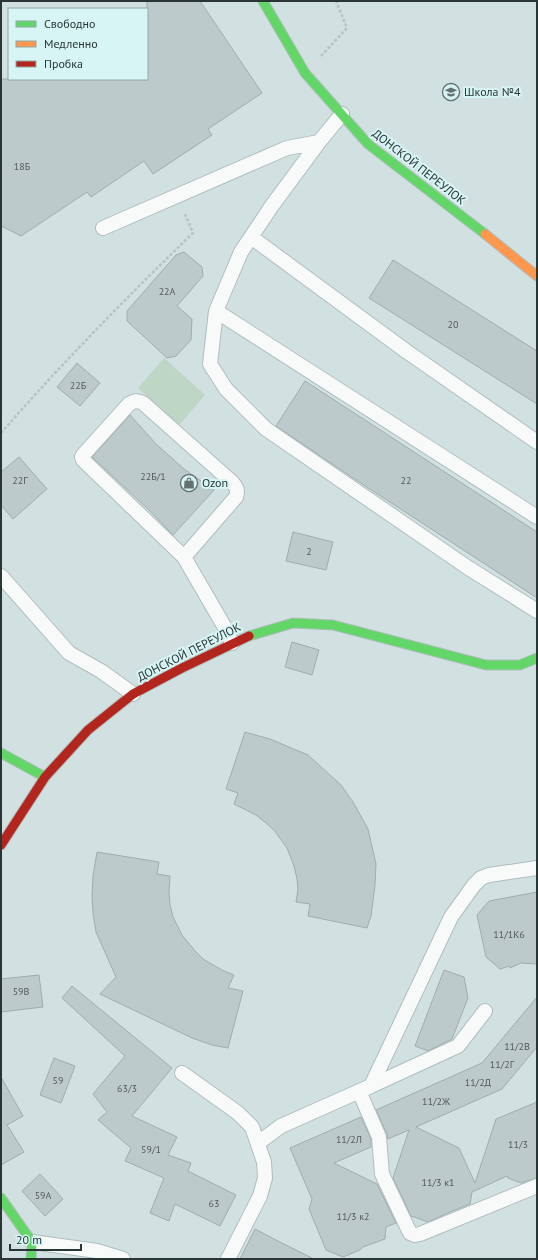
<svg xmlns="http://www.w3.org/2000/svg" width="538" height="1260" font-family="'PT Sans',sans-serif">
  <style>
    .green { fill: #bdd6c5 }
    .building { fill: #bdcacb; stroke: #a0acad }
    .lines { fill: none; stroke-linecap: round; stroke-linejoin: round }
    .lane-casing { stroke: #b0bdbd; stroke-width: 16 }
    .fast-casing { stroke: #b0bdbd; stroke-width: 11 }
    .slow-casing { stroke: #b0bdbd; stroke-width: 11 }
    .jam-casing { stroke: #b0bdbd; stroke-width: 11 }
    .path { stroke: #bbc1c1; stroke-width: 2.5; stroke-dasharray: 3 2; stroke-linecap: butt }
    .lane { stroke: #f8fafa; stroke-width: 14 }
    .fast { stroke: #63d668; stroke-width: 9 }
    .slow { stroke: #ff974d; stroke-width: 9 }
    .jam { stroke: #b3261e; stroke-width: 9 }
    .labels { text-anchor: middle; stroke-width: 4; stroke-linejoin: round; paint-order: stroke }
    .number-label { font-size: 10px; fill: #505b5b }
    .poi-label { font-size: 12px; fill: #2a3535; stroke: #d7f5f5; text-anchor: start }
    .street-label { font-size: 12px; fill: #2a3535; stroke: #d7f5f5 }
  </style>
  <rect width="100%" height="100%" fill="#d1e1e1"/>
  <path class="green" d="M164,358L205,395L179,425L138,388Z"/>
  <path class="building" d="M147,1H200L262,93L208,129L212,135L153,174L144,161L91,197L87,192L21,236L1,226V79H147Z
    M184,252L202,267L203,276L177,306L192,319L191,340L176,356L167,358L127,321V311L176,255Z
    M393,260L537,351V404L369,298Z
    M77,363L100,383L80,406L57,387Z
    M305,381L537,532V598L350,476L276,426Z
    M130,415L156,444L184,469L214,490L173,535L149,510L92,457Z
    M19,457L47,489L13,519L1,505V472Z
    M293,532L333,542L326,570L286,561Z
    M292,642L319,650L312,675L285,667Z
    M245,732L270,739L308,755L341,785L353,802L368,829L376,864L375,885L371,916L367,928L308,916L310,904L296,902L298,889L297,879L294,866L287,848L274,830L266,823L256,815L234,804L238,793L226,789Z
    M97,852L159,862L157,874L170,876L169,891L170,905L173,917L182,935L196,952L203,959L222,970L234,975L228,988L243,991L228,1048L212,1045L192,1038L100,994L116,977L96,932L93,914L92,896L93,876Z
    M537,892V964L521,963L510,968V966L500,969L486,957L477,915L489,901Z
    M444,970L464,977L468,998L452,1039L428,1051L415,1046Z
    M39,975L43,1007L1,1012V979Z
    M72,986L172,1068L132,1116L177,1137L168,1155L191,1163L188,1171L236,1195L220,1226L175,1204L169,1221L150,1213L164,1178L125,1161L131,1148L98,1120L107,1112L93,1094L125,1056L62,998Z
    M537,997V1047L502,1089L416,1127L459,1148L475,1183L496,1119L537,1102V1178L521,1183L508,1178L507,1176L472,1192L470,1204L450,1212L428,1222L411,1216L393,1178L409,1130L388,1139L387,1134L376,1110L482,1063Z
    M54,1058L75,1066L61,1103L40,1095Z
    M1,1077L23,1116L7,1125L24,1152L1,1165Z
    M361,1117L371,1139V1147L334,1163L377,1184L396,1223L386,1227L385,1239L363,1247L360,1250L343,1257L326,1250L309,1209L312,1199L290,1148Z
    M40,1174L63,1199L45,1216L22,1191Z
    M255,1229L278,1241L314,1259H240Z"/>
  <g class="lines">
    <g class="lane-casing">
      <path id="lane" d="M319,142L271,207L241,252L216,311L210,364L226,389L266,429L467,567L537,611
        M103,228L287,148L319,142L342,114
        M251,237L406,351L537,442
        M216,311L537,517
        M184,557L236,497C238,491 237,488 233,483L143,403C137,400 134,401 129,404L84,454L82,457L83,460L184,557L224,626L232,643
        M1,576L69,653L101,671L133,694
        M182,1073L238,1113L252,1127L264,1162L265,1178L260,1196L228,1259
        M371,1086L458,1046L485,1011
        M359,1091L379,1137L382,1174L410,1233L415,1235L420,1234L537,1186
        M258,1143L281,1126L371,1086L451,917L474,885L481,878L489,875L537,868
        M32,1242L97,1251L123,1259"/>
    </g>
    <g class="fast-casing">
      <path id="fast" d="M263,1L305,73L368,144L485,234
        M249,636L293,623L333,625L486,665H520L537,658
        M1,753L45,777
        M1,1198L32,1242L31,1259"/>
    </g>
    <g class="slow-casing">
      <path id="slow" d="M485,234L537,276"/>
    </g>
    <g class="jam-casing">
      <path id="jam" d="M1,845L45,777L88,730L133,694L182,668L249,636"/>
    </g>
    <path class="path" d="M321,56L347,28L336,1
      M1,433C62,363 127,297 193,233L185,214"/>
    <use href="#lane" class="lane"/>
    <use href="#fast" class="fast"/>
    <use href="#slow" class="slow"/>
    <use href="#jam" class="jam"/>
  </g>
  <defs>
    <g id="school-ring" transform="scale(0.9)"><circle r="9.5" fill="#d7f5f5" stroke="#647171" stroke-width="1.5"/><path d="M0-5L7-2L0 1L-7-2ZM-4 1L0 2.5L4 1V4Q0 6-4 4Z" fill="#647171"/></g>
    <g id="shop-ring" transform="scale(0.9)"><circle r="9.5" fill="#d7f5f5" stroke="#647171" stroke-width="1.5"/><path d="M-5-2.5h2.3a2.7 3.5 0 0 1 5.4 0H5L5.5 6h-11ZM-1.5-2.5h3a1.5 2.3 0 0 0-3 0Z" fill="#647171"/></g>
  </defs>
  <g fill-rule="evenodd">
    <use href="#school-ring" x="451" y="92"/>
    <use href="#shop-ring" x="189" y="483"/>
  </g>
  <g class="labels">
    <g class="number-label">
      <text x="22" y="170">18Б</text>
      <text x="167" y="295">22А</text>
      <text x="453" y="328">20</text>
      <text x="78" y="389">22Б</text>
      <text x="153" y="480">22Б/1</text>
      <text x="20" y="484">22Г</text>
      <text x="406" y="484">22</text>
      <text x="309" y="555">2</text>
      <text x="509" y="938">11/1К6</text>
      <text x="21" y="995">59В</text>
      <text x="517" y="1050">11/2В</text>
      <text x="502" y="1068">11/2Г</text>
      <text x="58" y="1084">59</text>
      <text x="478" y="1086">11/2Д</text>
      <text x="127" y="1092">63/3</text>
      <text x="436" y="1105">11/2Ж</text>
      <text x="349" y="1143">11/2Л</text>
      <text x="518" y="1148">11/3</text>
      <text x="151" y="1153">59/1</text>
      <text x="438" y="1186">11/3 к1</text>
      <text x="43" y="1199">59А</text>
      <text x="214" y="1207">63</text>
      <text x="353" y="1220">11/3 к2</text>
    </g>
    <g class="poi-label">
      <text x="464" y="96">Школа №4</text>
      <text x="202" y="487">Ozon</text>
    </g>
    <g class="street-label">
      <text transform="translate(419 167) rotate(38)" y="4">ДОНСКОЙ ПЕРЕУЛОК</text>
      <text transform="translate(189 652) rotate(-27)" y="4">ДОНСКОЙ ПЕРЕУЛОК</text>
    </g>
  </g>
  <rect width="538" height="1260" fill="none" stroke="#2a3535" stroke-width="4"/>
  <rect x="8" y="8" width="140" height="72" fill="#d7f5f5" stroke="#92a8a8"/>
  <rect x="16" y="21" width="20" height="6" fill="#63d668" stroke="#92a8a8"/>
  <text x="44" y="28" font-size="12" fill="#2a3535">Свободно</text>
  <rect x="16" y="41" width="20" height="6" fill="#ff974d" stroke="#92a8a8"/>
  <text x="44" y="48" font-size="12" fill="#2a3535">Медленно</text>
  <rect x="16" y="61" width="20" height="6" fill="#b3261e" stroke="#92a8a8"/>
  <text x="44" y="68" font-size="12" fill="#2a3535">Пробка</text>
  <path d="M10 1244v6h71v-6" fill="none" stroke="#2a3535" stroke-width="2"/>
  <text x="16" y="1244" font-size="12" fill="#2a3535" stroke="#d7f5f5" stroke-width="3" paint-order="stroke">20 m</text>
</svg>
